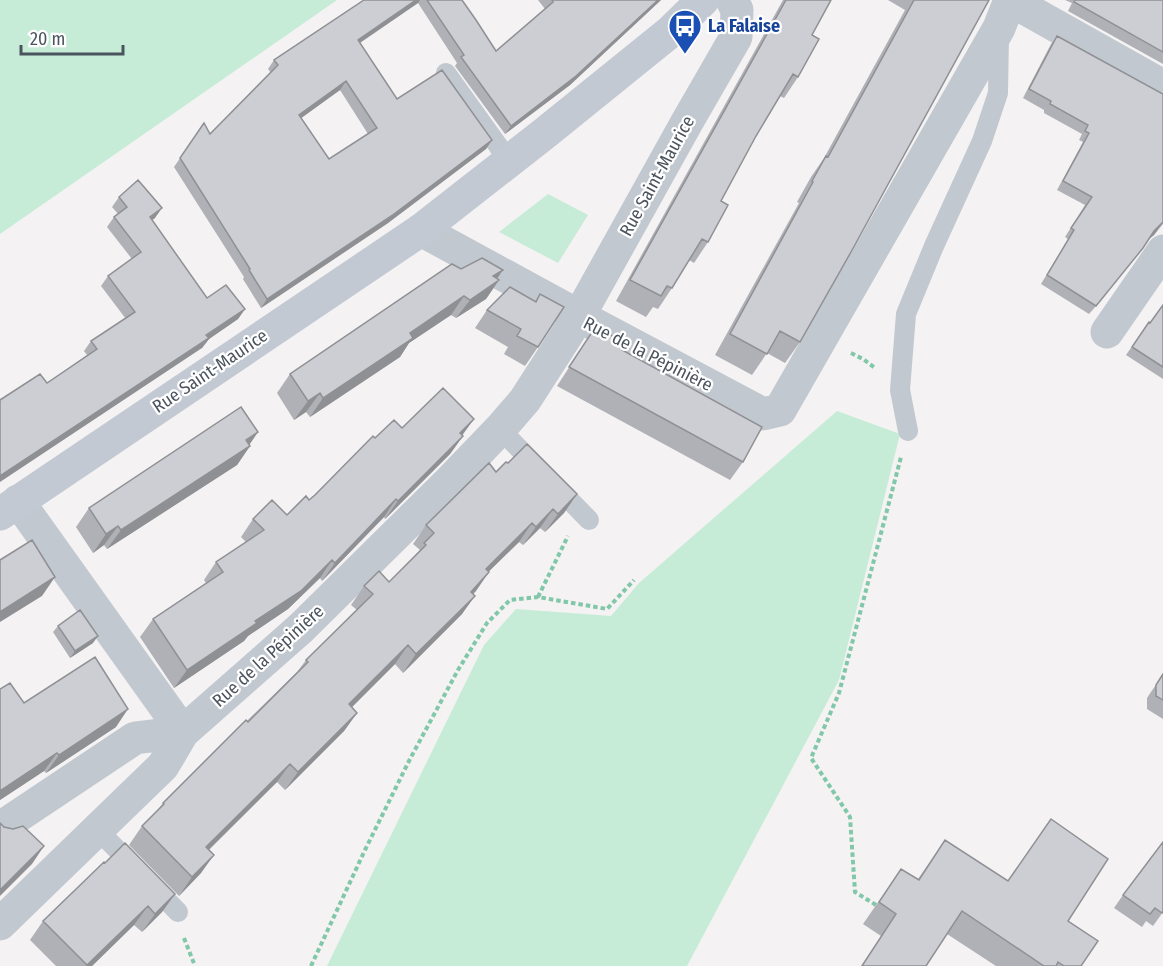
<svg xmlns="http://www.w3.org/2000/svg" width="1163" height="966" font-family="'Fira Sans Condensed',sans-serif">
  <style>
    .green { fill: #c6ecd7 }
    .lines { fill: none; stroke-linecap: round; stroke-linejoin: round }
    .path { stroke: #81c7a9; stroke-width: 4; stroke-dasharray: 4.5 3; stroke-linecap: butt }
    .lane { stroke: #c1c8cf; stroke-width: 20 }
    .street { stroke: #c1c8cf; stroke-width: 33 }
    .secondary { stroke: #c2c9d3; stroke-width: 33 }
    .wall { fill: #afb1b6; fill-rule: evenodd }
    .shaded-wall { fill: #8f9094 }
    .building { fill: #ccced4; stroke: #8f9094; stroke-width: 1.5; fill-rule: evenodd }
    .labels { text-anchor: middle; stroke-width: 4.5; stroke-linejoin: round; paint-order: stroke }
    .transit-label { font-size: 18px; font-weight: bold; fill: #164399; stroke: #fff; text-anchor: start }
    .street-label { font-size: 18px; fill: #4b545e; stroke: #fff }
  </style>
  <rect width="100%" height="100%" fill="#f4f2f2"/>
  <path class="green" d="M0,0H337L0,234Z
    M548,194L588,215L558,263L499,232Z
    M837,411L900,434L839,680L687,966H327L484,645L516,609L611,616L639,583Z"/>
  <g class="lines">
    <path class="path" d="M851,353L863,359L875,368
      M538,597L568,536
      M876,905L855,892L850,817L811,758L839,693L901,457
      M184,938L195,966
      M311,966L365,850L410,759L458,670L487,623L510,600L538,597L607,609L634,580"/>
    <path class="lane" d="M446,73L509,161
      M500,429L589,520
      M908,431L900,390L906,314L934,246L982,141L998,93L999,36
      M97,829L178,912"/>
    <path class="street" d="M1010,0L1163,86
      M421,230L579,316L687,122L736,37L737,10L732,0
      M1107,332L1163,251
      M0,828L135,738L183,732L18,501
      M0,924L163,766L183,732L301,628L450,481L500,429L525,400L579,316L763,414L780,410L999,28L1010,0"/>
    <path class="secondary" d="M0,514L421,230L545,133L670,32L703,0"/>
  </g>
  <path class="wall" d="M364,0H462L496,51L545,9L538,0H661L570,85L505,134L455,66L457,63L418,3L360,43L397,99L492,140L486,149L388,223L261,308L243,279L244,277L174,167L204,123L210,134L271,73L268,69L274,60ZM340,90L368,134L329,159L301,118Z
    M783,0H831L812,35L798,77L784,98L780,96L756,136L721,201L708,242L694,263L689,260L672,288L658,309L653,307L646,317L616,301Z
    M888,0H989L800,342L785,363L767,353L752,375L715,355L799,203L797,202L811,177L824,158L905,10Z
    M1065,0H1163V64L1068,11L1072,3Z
    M1057,36L1163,94V224L1154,235L1148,240L1136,256L1089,314L1041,284L1068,239L1065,237L1085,205L1057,190L1083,142L1079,140L1082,134L1044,113V110L1023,98L1051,44Z
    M119,197L155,218L152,220L207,298L245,309L238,319L209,339L202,348L47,383L87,355L84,351L91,341L126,319L101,286L108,276L132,259L107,227L114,217L118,214L112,207Z
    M461,269L499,280L486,299L456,318L451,315L409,343L400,357L310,417L306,412L294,420L277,393L290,374Z
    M540,294L538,347L525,366L504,354L508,347L475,328L487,310L535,301Z
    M1163,304V379L1126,355L1149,322L1150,323Z
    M596,326L743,462L730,480L557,386Z
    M402,428L463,436L450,454L385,519L384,517L322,581L320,578L288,609L248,636L244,641L174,688L140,637L153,619L206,583L204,580L216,562L246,542L241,537L253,519L287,515L309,500L375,438Z
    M258,432L249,445L250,446L237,465L107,549L104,545L93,553L76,527L89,508Z
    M508,463L577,494L564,513L545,532L540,528L523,545L519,542L489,571L473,594L462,614L403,673L395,664L352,707L357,713L344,731L285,790L277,782L209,850L201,873L179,896L129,845L142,826L157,811L163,803L297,672L306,660L357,610L351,605L364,586L389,582L420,550L413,544L426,525Z
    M58,626L93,643L70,658L53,632Z
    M1163,674V719L1147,709V698Z
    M0,689L24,703L116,727L46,773L44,771L0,800Z
    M945,840L1068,921L1081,966H996L947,934L926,966H861L881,936L863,924L901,869L918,879Z
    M105,863L175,894L162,912L142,932L134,925L92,966H56L30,940L43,921Z
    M1123,895L1163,912L1153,926L1146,921L1142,927L1114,908Z"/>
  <path class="shaded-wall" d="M416,0H420L418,3L352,48L358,40Z
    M658,0H661L570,85L505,134L511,126Z
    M346,81L340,90L293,124L299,115Z
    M492,140L486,149L388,223L261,308L267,299Z
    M162,208L155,218L143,227L150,217Z
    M1163,222L1154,235L1148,240L1154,231Z
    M1143,248L1136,256L1089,314L1096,306Z
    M503,270L494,283L499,280L486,299L456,318L470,300L493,276Z
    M464,296L451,315L409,343L400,357L310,417L323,398L410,333Z
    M245,309L238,319L209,339L202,348L0,482V476Z
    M320,393L306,412L294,420L308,401Z
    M474,419L461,437L460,433Z
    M258,432L247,448L250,446L237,465L107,549L121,530Z
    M463,436L450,454L385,519L398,501Z
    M577,494L564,513L545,532L558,514Z
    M396,499L384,517L322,581L335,563Z
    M553,509L540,528L523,545L536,527Z
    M532,523L519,542L473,587L486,569Z
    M118,526L104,545L93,553L106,534Z
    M332,560L320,578L288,609L248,636L244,641L174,688L187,670L255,621Z
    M489,572L476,591L458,610L471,592Z
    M55,577L42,596L0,622V612Z
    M475,596L462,614L403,673L416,654Z
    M98,636L93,643L70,658L75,651Z
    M408,645L395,664L336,723L349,704Z
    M128,709L116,727L46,773L59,755Z
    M357,713L344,731L285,790L298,772Z
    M57,753L44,771L0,800V791Z
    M290,764L277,782L193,865L206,847Z
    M44,846L32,864L0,896V890Z
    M214,855L201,873L179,896L192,877Z
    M175,894L162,912L142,932L155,914Z
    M148,906L134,925L92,966H86Z"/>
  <path class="building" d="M364,0H416L358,40L397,99L442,70L492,140L394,214L267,299L249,270L250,269L180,158L204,123L210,134L278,65L274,60ZM346,81L377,128L329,159L299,115Z
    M427,0H462L476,20L496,51L553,2L552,0H658L576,76L511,126L461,57L464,55Z
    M786,0H831L812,35L819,39L798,77L793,74L756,136L721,201L728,205L708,242L702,239L672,288L667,286L661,296L630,280Z
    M914,0H989L851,252L800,342L780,331L767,354L730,334L813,182L812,181L826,156L828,157Z
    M1075,0H1163V52L1074,2Z
    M1057,36L1163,94V222L1154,231L1143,248L1096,306L1047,275L1074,230L1071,228L1092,197L1063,181L1089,133L1085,131L1088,125L1050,104L1051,101L1029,89Z
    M138,180L162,208L150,217L207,298L226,285L245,309L206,335L209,338L0,476V400L40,374L47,383L97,349L91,341L135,312L108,276L141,252L114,217L127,207L119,197Z
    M482,258L503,270L493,276L499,280L470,300L464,296L410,333L413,338L323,398L320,393L308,401L290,374L452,264L461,269Z
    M510,287L536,302L540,294L564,307L538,347L517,336L521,329L487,310Z
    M1163,305V367L1132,347L1149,322L1150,323Z
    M596,326L625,344L622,350L762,427L743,462L569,367Z
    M443,388L474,419L460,433L463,436L398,501L396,499L335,563L332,560L301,591L255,621L257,623L187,670L153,619L223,572L216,562L264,530L253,519L272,500L287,515L306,496L309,500L315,495L373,436L375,438L394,420L402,428Z
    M241,407L258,432L246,440L250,446L121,530L118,526L106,534L89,508Z
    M527,444L577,494L558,514L553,509L536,527L532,523L486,569L489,572L471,592L475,596L416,654L408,645L349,704L357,713L298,772L290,764L206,847L214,855L192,877L142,826L164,804L163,803L246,720L248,722L308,662L306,660L373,594L364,586L379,571L389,582L426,545L424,543L434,533L426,525L489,463L496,472L506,462L508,463Z
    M32,540L55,577L0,612V560Z
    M80,610L98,636L75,651L58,626Z
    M95,657L128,709L59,755L57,753L0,791V689L10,683L24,703Z
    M1163,674V700L1156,696V685Z
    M1051,819L1108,859L1068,921L1098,941L1081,966H1064L1058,962L1056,966H1044L962,911L926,966H862L896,914L879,902L901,869L919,880L945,840L1008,881Z
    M0,823L4,827L13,829L23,826L44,846L0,890Z
    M1163,842V911L1162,913L1155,908L1150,914L1123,895Z
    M125,843L175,894L155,914L148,906L87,965L43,921L104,862L105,863Z"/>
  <defs>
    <g id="bus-pin" transform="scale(1.725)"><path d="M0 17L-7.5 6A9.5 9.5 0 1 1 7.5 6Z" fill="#1a4fb4" stroke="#fff"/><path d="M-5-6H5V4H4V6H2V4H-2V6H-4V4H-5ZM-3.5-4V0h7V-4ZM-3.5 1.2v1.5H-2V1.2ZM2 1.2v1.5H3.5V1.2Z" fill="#fff"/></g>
  </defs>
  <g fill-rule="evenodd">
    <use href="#bus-pin" x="685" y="26"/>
  </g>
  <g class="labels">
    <g class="transit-label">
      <text x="708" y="32">La Falaise</text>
    </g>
    <g class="street-label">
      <text transform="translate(657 176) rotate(-61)" y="6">Rue Saint-Maurice</text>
      <text transform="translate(648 354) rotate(27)" y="6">Rue de la Pépinière</text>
      <text transform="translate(210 371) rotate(-34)" y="6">Rue Saint-Maurice</text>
      <text transform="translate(268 656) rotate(-42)" y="6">Rue de la Pépinière</text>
    </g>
  </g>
  <path d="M21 45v9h102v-9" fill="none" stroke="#4b545e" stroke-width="3"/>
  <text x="30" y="45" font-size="18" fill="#4b545e" stroke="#ffffff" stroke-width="4.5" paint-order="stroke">20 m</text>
</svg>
